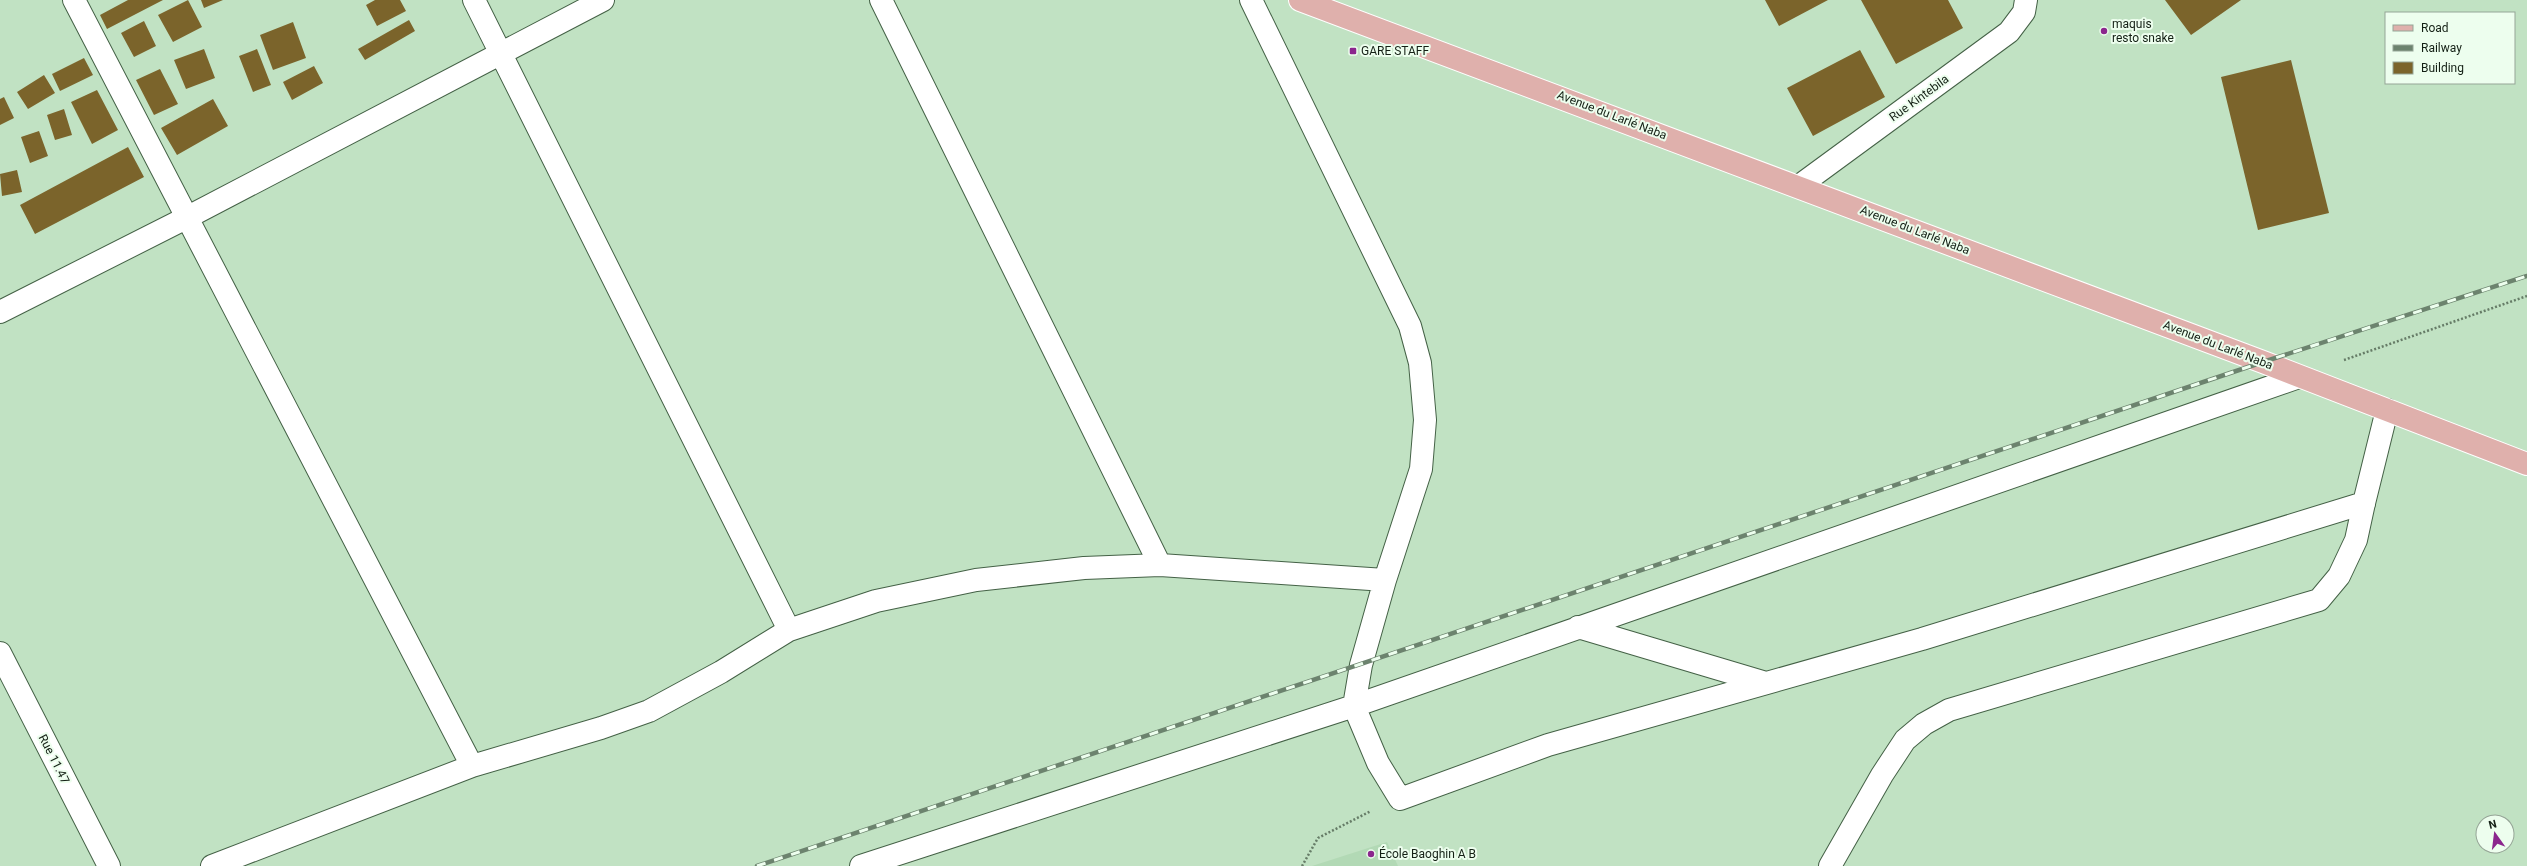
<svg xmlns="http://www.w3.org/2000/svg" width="2527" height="866" font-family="Roboto,sans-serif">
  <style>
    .built { fill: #b2d9b5 }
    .building { fill: #7b642b }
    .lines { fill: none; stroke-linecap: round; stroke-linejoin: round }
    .lane-casing { stroke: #446146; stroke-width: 24 }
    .street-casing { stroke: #446146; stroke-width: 24 }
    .primary-casing { stroke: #fff; stroke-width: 24 }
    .path { stroke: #667c67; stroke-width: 2.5; stroke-dasharray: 2 2; stroke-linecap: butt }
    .lane { stroke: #fff; stroke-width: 22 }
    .street { stroke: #fff; stroke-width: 22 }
    .primary { stroke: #dfb0ac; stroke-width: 22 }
    .rail-casing { stroke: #6c836e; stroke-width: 4.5 }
    .rail { stroke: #edfeee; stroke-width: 3; stroke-dasharray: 9; stroke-linecap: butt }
    .poi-dot { fill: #8b268d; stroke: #edfeee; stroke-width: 1.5 }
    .labels { text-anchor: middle; stroke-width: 4; stroke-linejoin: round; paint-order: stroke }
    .poi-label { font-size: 12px; fill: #142015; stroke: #edfeee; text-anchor: start }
    .street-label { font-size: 12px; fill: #142015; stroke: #edfeee }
  </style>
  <rect width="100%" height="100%" fill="#c1e2c3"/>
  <path class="built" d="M1387,842L1398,866H1312Z"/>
  <path class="building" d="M128,0H163L107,29L100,15Z
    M188,0L202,27L173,42L158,15Z
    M201,0H223L204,8Z
    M375,0H400L406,11L377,26L366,5Z
    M1765,0H1828L1779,26Z
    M1861,0H1948L1963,28L1896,64Z
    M2165,0H2241L2191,35Z
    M409,20L415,31L365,60L358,49Z
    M144,21L156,46L134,57L121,33Z
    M293,22L306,58L273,70L260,35Z
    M204,49L215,78L186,89L174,60Z
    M257,49L271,85L253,92L239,56Z
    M1860,50L1885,97L1813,136L1787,88Z
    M84,58L93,75L60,91L52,74Z
    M2291,60L2329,213L2258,230L2221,77Z
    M314,66L323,83L292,100L283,82Z
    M160,69L178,104L154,115L136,80Z
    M44,75L55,93L28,109L17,92Z
    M97,90L118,130L92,144L71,102Z
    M4,97L14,118L0,125V99Z
    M213,99L228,126L177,155L161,128Z
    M64,109L72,135L55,140L47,115Z
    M39,131L48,156L30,163L21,137Z
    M128,147L144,177L35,234L20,205Z
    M17,170L22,192L2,196L0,174Z"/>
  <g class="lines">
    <g class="lane-casing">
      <path id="lane" d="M1830,866L1882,775L1905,740L1924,724L1949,710L2319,600L2339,576L2356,540L2364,503"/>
    </g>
    <g class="street-casing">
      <path id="street" d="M74,0L472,766
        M474,0L789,630
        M881,0L1160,565
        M1251,0L1410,326L1420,363L1425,420L1421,469L1385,580L1361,665L1354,706L1378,763L1400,799L1548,745L1922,639L2364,503L2387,410
        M1799,186L2009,32L2024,12L2026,0
        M0,312L188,217L603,0
        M1578,627L1766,683
        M0,653L109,866
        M212,866L472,766L601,728L649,711L721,672L789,630L876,601L976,580L1084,568L1160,565L1385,580
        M861,866L1354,706L2299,377"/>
    </g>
    <g class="primary-casing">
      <path id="primary" d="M1300,0L2263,362L2527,464"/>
    </g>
    <path class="path" d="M2344,360L2527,296
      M1302,866L1318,838L1371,811"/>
    <use href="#lane" class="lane"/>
    <use href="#street" class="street"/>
    <use href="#primary" class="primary"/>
    <g class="rail-casing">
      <path id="rail" d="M757,866L2263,362L2527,276"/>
    </g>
    <use href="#rail" class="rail"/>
  </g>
  <g class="poi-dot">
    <circle cx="2104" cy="31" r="4"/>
    <rect x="1349" y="47" width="8" height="8" rx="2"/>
    <circle cx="1371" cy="854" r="4"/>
  </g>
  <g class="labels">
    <g class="poi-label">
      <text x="2112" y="28">maquis<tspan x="2112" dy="14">resto snake</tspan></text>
      <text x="1361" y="55">GARE STAFF</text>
      <text x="1379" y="858">École Baoghin A B</text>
    </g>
    <g class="street-label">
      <text transform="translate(1919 98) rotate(-36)" y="4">Rue Kintebila</text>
      <text transform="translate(1612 115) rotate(21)" y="4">Avenue du Larlé Naba</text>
      <text transform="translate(1915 230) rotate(21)" y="4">Avenue du Larlé Naba</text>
      <text transform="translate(2218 345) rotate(21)" y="4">Avenue du Larlé Naba</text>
      <text transform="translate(54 759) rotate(63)" y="4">Rue 11.47</text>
    </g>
  </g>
  <rect x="2385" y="12" width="130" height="72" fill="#edfeee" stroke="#96a597"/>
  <rect x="2393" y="25" width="20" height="6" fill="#dfb0ac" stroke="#96a597"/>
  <text x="2421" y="32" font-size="12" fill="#142015">Road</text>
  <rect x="2393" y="45" width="20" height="6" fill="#6c836e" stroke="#96a597"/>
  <text x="2421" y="52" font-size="12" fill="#142015">Railway</text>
  <rect x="2393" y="62" width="20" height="12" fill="#7b642b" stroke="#96a597"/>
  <text x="2421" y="72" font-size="12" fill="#142015">Building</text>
  <g transform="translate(2495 834) rotate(346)"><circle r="19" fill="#edfeee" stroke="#96a597"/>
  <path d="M0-3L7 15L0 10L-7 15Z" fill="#8b268d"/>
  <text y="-6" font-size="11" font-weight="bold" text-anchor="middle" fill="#142015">N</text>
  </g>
</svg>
